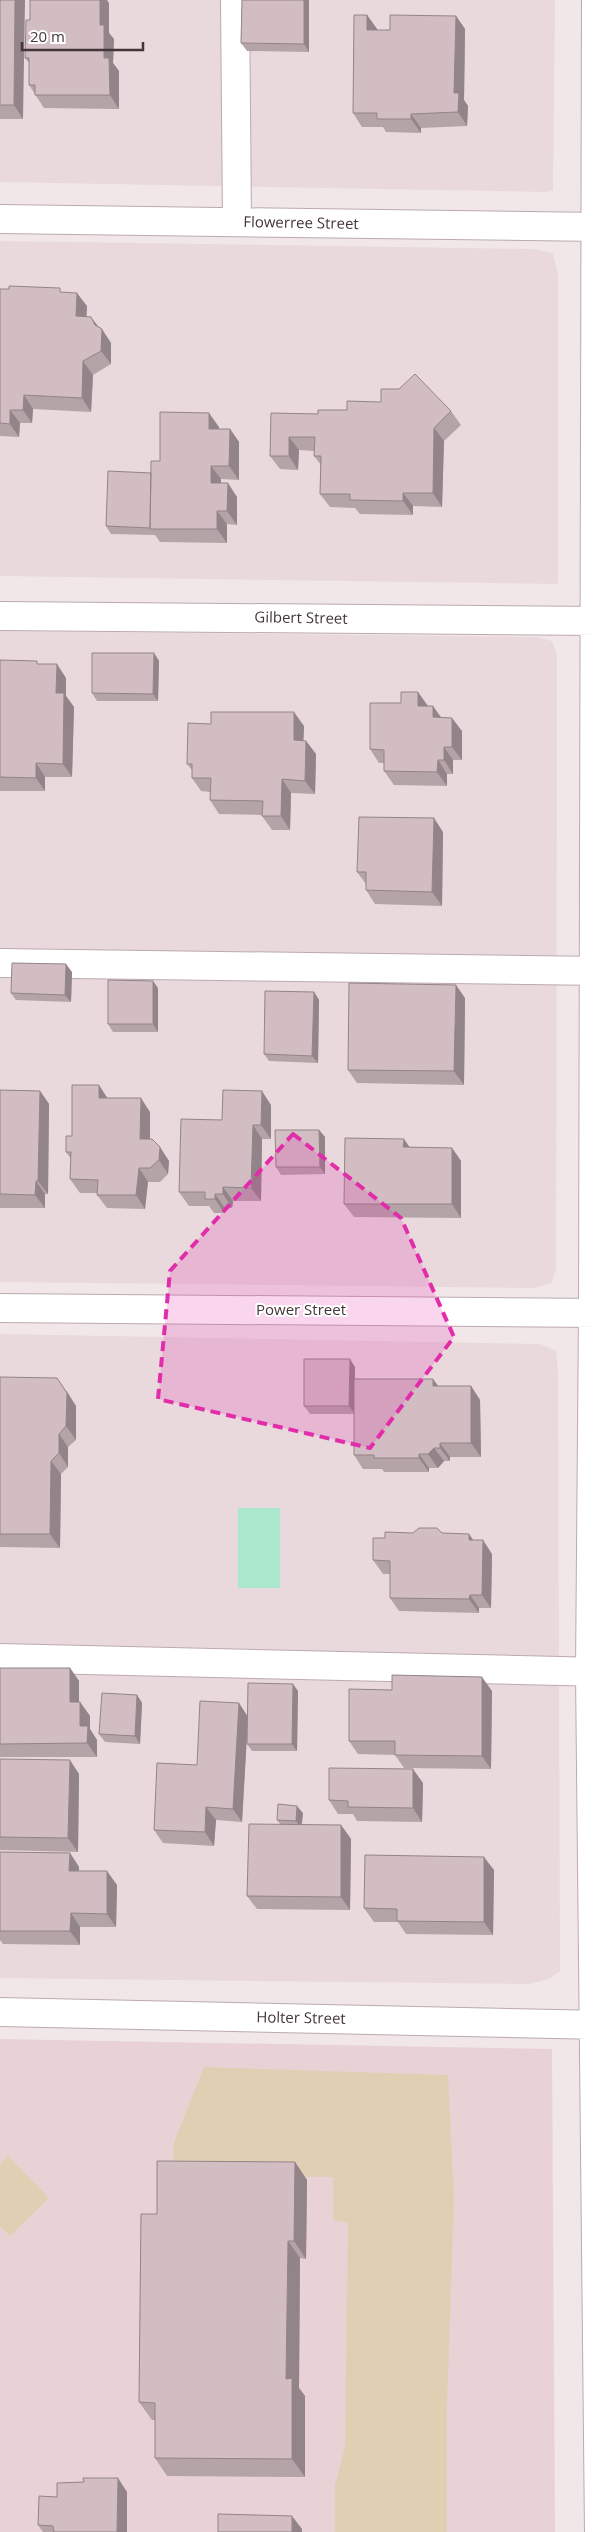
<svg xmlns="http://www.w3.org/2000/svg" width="602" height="2532" font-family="'Open Sans',sans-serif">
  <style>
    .residential { fill: #e9d9dc }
    .education { fill: #e9d2d5 }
    .green { fill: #e1cfb4 }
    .water { fill: #a9e8cc }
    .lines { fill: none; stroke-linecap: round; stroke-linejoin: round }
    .minor-casing { stroke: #bcaaae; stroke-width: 30 }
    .minor { stroke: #fff; stroke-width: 28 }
    .wall { fill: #b4a3a7 }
    .shaded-wall { fill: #928488 }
    .building { fill: #d1bdc2; stroke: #928488 }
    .marked { fill: #e22dab; fill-opacity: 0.2; stroke: #e22dab; stroke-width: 4; stroke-dasharray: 10 6; stroke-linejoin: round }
    .labels { text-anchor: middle; stroke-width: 4; stroke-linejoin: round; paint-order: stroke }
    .street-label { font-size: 15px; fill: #433639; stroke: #fff }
  </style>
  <rect width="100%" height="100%" fill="#f1e7e8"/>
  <path class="residential" d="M0,0H555L553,190L548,192L0,182Z
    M0,241L532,249L553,253L558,276V584L0,576Z
    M0,631L536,637L552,641L557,654L556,1270L551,1283L535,1288L0,1282Z
    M0,1334L540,1344L556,1351L558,1371L560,1971L549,1979L528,1984L0,1978Z"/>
  <path class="education" d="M0,2039L552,2049L555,2532H0Z"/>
  <path class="green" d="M204,2067L448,2075L454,2199L447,2405V2532H335V2485L345,2447L348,2223L333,2220V2177L172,2176L174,2142Z
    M8,2156L49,2198L10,2236L0,2226V2164Z"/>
  <path class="water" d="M238,1508H280V1588H238Z"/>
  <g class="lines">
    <g class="minor-casing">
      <path id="minor" d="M235,0L237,222
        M596,0L593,1312L590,1672L599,2532
        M0,219L602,227
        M0,616L602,621
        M0,963L602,971
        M0,1308L602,1313
        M0,1658L602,1672
        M0,2012L602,2025"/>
    </g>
    <use href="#minor" class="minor"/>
  </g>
  <path class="wall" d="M0,0L23,119H0Z
    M242,0H309V52L247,51L241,43Z
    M109,3V33L114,39L113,63L119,71V109L44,108L29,85V63L25,58L30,20Z
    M367,15L377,29L376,30H390L456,16L465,29L464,100L468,106L467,126L421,128V133L386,132L383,127H362L353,113Z
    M0,289L63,292L87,306L86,316L98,327L111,343V364L93,375L91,412L33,409L32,423H20L19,437L0,436Z
    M451,411L461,425L444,441L442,507L413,506V515L360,514L355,508L330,507L320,494L321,465L314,456V451L299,450L298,470L280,469L270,456L271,413L318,414Z
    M219,427V429H230L239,442V480L221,479V483L237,497V525L227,524V543L160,542L155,535L111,534L106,526L160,461Z
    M154,653L159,661L158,701H97L92,693Z
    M0,660L39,664L66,678V696L74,707L72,777H45V791H0Z
    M428,706L442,718L462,731V760H453V774H447V786L394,785L384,771V763H379L370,749Z
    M304,726L303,741H306L316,754L315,794L291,793L290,830H272L262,816V815L219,814L210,800V792L201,791L192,778V770L187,764Z
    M443,832L442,906L375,904L366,890V884L357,872Z
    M72,972L71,1002L16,1000L11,993Z
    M158,988V1032H113L108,1024Z
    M314,992L319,1000L318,1063L269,1061L264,1054Z
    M465,998L464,1085L357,1083L348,1070Z
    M0,1090L40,1091L49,1104L48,1194H45V1208H0Z
    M108,1098L150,1112V1139L169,1161L168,1174L160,1182H148L145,1209L107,1208L97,1195V1193H80L70,1179L71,1159L66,1152L72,1136Z
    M271,1105V1139H262L261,1201H233L232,1208H225L224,1213H214L209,1206H189L179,1192L222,1120Z
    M319,1130L325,1137V1174L281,1175L276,1167Z
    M410,1147L452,1148L461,1161V1218L354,1217L344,1204Z
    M355,1367V1379H433L438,1386H471L480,1400L481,1457H450V1461H444L438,1468H429V1472H384L382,1469H363L354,1455V1414H310L304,1406Z
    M0,1377L67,1391L76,1406V1440L68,1447V1467L61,1474L60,1548L0,1547Z
    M442,1533L469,1534L473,1540L492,1554L491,1608H479V1613L399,1611L390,1598V1574H383L373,1560L385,1538Z
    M0,1668H70L79,1681V1702H80L90,1716V1729L97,1740V1757H0Z
    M298,1691L297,1751H252L247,1744V1734L242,1822L216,1820L214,1846L163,1843L154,1830L239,1703L247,1716Z
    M492,1691L491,1769L404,1768L395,1755L358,1754L349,1741Z
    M137,1695L142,1703L140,1744L105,1742L99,1734Z
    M0,1759L79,1774L78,1852L0,1850Z
    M423,1783L422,1822L357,1821L353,1814H338L329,1800Z
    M303,1813L302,1825H341L351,1839L350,1910L257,1909L247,1896L280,1824L277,1820Z
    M0,1852L70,1853L79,1867V1871L117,1885L116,1927H80V1945L3,1944L0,1940Z
    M494,1870L493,1935L406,1934L398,1922H374L364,1908Z
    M295,2162L307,2180L306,2259L300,2258L299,2388L305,2396V2477L167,2476L155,2458V2420H152L139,2402L157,2214Z
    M127,2492V2532H43L38,2525L57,2497Z"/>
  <path class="shaded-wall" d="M15,0H25L23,119L14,105Z
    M100,0H107L109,3V33L114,39L113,63L119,71V109L110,95L100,25Z
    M304,0H309V52L304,44Z
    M367,15L377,29L376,43L367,30Z
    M456,16L465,29L464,100L468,106L467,126L458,112L454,93Z
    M411,114L421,128V133L411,119Z
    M77,293L87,306L86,329L76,316Z
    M91,317L101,330L102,329L111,343V364L101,351L95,325Z
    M83,361L93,375L91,412L82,398Z
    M24,395L33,409L32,423L23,410Z
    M10,410L20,423L19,437L10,424Z
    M209,413L219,427L218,442L209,429Z
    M434,428L444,441L442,507L433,493Z
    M230,429L239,442V480L229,466Z
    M289,437L299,450L298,470L289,456Z
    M211,466L221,479V497L211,483Z
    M228,483L237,497V525L227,511Z
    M403,493L413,506V515L403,501Z
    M217,511L227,524V543L217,529Z
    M154,653L159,661L158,701L153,694Z
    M57,664L66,678V696L74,707L72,777L63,764L56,693Z
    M418,692L428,706H418Z
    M433,706L443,720L433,717Z
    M294,712L304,726L303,754L294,740Z
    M452,718L462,731V760L452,747Z
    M306,741L316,754L315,794L305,781Z
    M444,747L453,760V774L444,760Z
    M438,760L447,774V786L437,772Z
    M36,763L45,777V791L36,778Z
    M282,779L291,793L290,830L281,816Z
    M434,818L443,832L442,906L432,892Z
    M66,964L72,972L71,1002L65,995Z
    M153,981L158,988V1032L153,1024Z
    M456,985L465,998L464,1085L454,1071Z
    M314,992L319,1000L318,1063L312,1056Z
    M99,1085L108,1099L99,1098Z
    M40,1091L49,1104L48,1194L38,1181Z
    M262,1091L271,1105V1139L261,1125Z
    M141,1098L150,1112V1152L140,1139Z
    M253,1125L262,1139L261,1201L251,1188Z
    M319,1130L325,1137V1174L320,1167Z
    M404,1139L413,1152L403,1147Z
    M160,1147L169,1161L168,1174L159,1160Z
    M452,1148L461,1161V1218L452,1204Z
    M139,1168L148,1182L145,1209L136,1195Z
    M36,1181L45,1194V1208L35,1195Z
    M223,1187L233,1201L232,1208L223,1194Z
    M215,1194L225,1208L224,1213L215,1199Z
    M350,1359L355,1367V1414L349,1406Z
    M57,1378L76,1406V1440L66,1426Z
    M433,1379L443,1393L433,1386Z
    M471,1386L480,1400L481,1457L471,1443Z
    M59,1434L68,1447V1467L59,1453Z
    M440,1443L450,1457V1461L440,1448Z
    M434,1448L444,1461L438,1468L428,1454Z
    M419,1454L429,1468V1472L419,1458Z
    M51,1461L61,1474L60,1548L50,1534Z
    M469,1534L478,1547L469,1540Z
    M483,1540L492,1554L491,1608L482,1595Z
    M470,1595L479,1608V1613L469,1599Z
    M70,1668L79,1681V1716L70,1702Z
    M482,1677L492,1691L491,1769L482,1756Z
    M293,1684L298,1691L297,1751L292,1744Z
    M137,1695L142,1703L140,1744L135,1736Z
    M80,1702L90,1716V1729L97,1740V1757L87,1743L80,1726Z
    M239,1703L248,1717L242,1822L233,1809Z
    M70,1760L79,1774L78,1852L68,1838Z
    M413,1769L423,1783L422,1822L413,1808Z
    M297,1806L303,1813L301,1828L296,1821Z
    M206,1807L216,1820L214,1846L205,1832Z
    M341,1825L351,1839L350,1910L341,1897Z
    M70,1853L79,1867V1885L69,1871Z
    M484,1857L494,1870L493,1935L484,1922Z
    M107,1871L117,1885L116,1927L107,1914Z
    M71,1913L80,1927V1945L70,1931Z
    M295,2162L307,2180L306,2259L294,2241Z
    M288,2241L300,2258L299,2388L305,2396V2477L292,2459L286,2379Z
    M118,2478L127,2492V2532H117Z
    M292,2516L302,2529V2532H292Z"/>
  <path class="building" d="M0,0H15L14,105H0Z
    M30,0H100V25H104V58H109L110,95H35V85H29V58H25L26,20H30Z
    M242,0H304V44L241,43Z
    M354,15H367V30H390V15L456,16L454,93H459L458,112L411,114V119H377V113H353Z
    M9,286L60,288V292L77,293L76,316L91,317L95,325L102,329L101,351L83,361L82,398L24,395L23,410H10V424L0,423V289H9Z
    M415,374L451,411L434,428L433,493H403V501L350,500V494H320L321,456H314L315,437H289V456H270L271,413L318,414V410H347V401L381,402V389H399Z
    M160,412L209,413V429H230L229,466H211V483H228L227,511H217V529H150L151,461H160Z
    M108,471L151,473L150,528L106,526Z
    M92,653H154L153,694L92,693Z
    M0,660L37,661V664H57L56,693H64L63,764L36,763V778L0,777Z
    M401,692H418V706H433V717L452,718V747H444V760H438L437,772L384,771V750L370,749V703H401Z
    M211,712H294V740L306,741L305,781L282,779L281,816H262L263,801L210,800L211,778H192V764H187L188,723L211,724Z
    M359,817L434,818L432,892L366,890V872H357Z
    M12,963L66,964L65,995L11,993Z
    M108,980L153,981V1024H108Z
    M349,983L456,985L454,1071L348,1070Z
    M265,991L314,992L312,1056L264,1054Z
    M72,1085H99V1098H141L140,1139H152L160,1147L159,1160L150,1168H139L136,1195H97L98,1180L70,1179L71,1152H66V1136H72Z
    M0,1090L40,1091L38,1181H36L35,1195L0,1194Z
    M223,1090L262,1091L261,1125H253L251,1188L223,1187V1194H215V1199H205V1192H179L181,1119L222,1120Z
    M275,1130H319L320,1167H276Z
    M345,1138L404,1139L403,1147L452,1148V1204H344Z
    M304,1359H350L349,1406H304Z
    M0,1377L57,1378L67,1393L66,1426L59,1434V1453L51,1461L50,1534H0Z
    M354,1379H433V1386H471V1443H440V1448H434L428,1454H419V1458H374V1455H354Z
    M419,1528H437L442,1533L469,1534V1540H483L482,1595H470L469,1599L390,1598V1561L373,1560V1538H385V1532L413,1533Z
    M0,1668H70V1702H80V1726H88L87,1743L0,1744Z
    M392,1675L482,1677V1756L395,1755V1741H349V1689L392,1690Z
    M248,1683L293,1684L292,1744H247Z
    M102,1693L137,1695L135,1736L99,1734Z
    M200,1701L239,1703L233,1809L206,1807L205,1832L154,1830L157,1763L197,1765Z
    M0,1759L70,1760L68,1838L0,1837Z
    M329,1768L413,1769V1808L348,1807V1801L329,1800Z
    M278,1804L297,1806L296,1821L277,1820Z
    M249,1824L341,1825V1897L247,1896Z
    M0,1852L70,1853L69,1871H107V1914L71,1913L70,1931H0Z
    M365,1855L484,1857V1922L397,1921V1909L364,1908Z
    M157,2161L295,2162L294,2241H288L286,2379L292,2378V2459L155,2458V2403L139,2402L141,2214H157Z
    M83,2478H118L117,2532H54L53,2526L38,2525L39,2496L57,2497V2483L84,2482Z
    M218,2514L292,2516V2532H218Z"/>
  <path class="marked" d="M293,1134L401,1218L454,1337L370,1448L158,1399L170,1271Z"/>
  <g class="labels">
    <g class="street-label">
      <text transform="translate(301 223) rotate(1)" y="5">Flowerree Street</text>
      <text transform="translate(301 618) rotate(1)" y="5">Gilbert Street</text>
      <text x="301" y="1315">Power Street</text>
      <text transform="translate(301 2018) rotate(1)" y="5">Holter Street</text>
    </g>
  </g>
  <path d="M22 42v8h121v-8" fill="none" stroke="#433639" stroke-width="2.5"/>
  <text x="30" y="42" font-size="15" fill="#433639" stroke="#ffffff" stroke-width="4" paint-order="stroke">20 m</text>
</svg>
